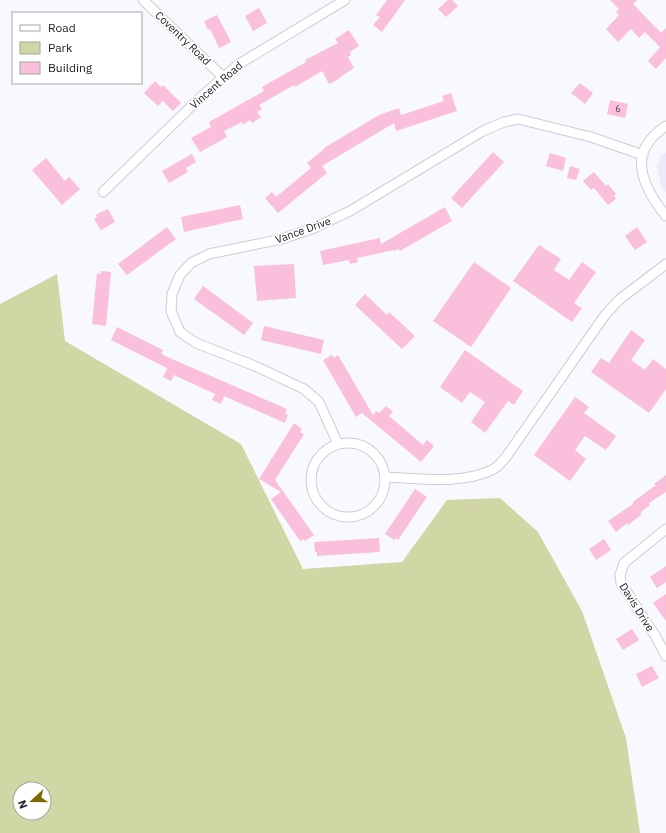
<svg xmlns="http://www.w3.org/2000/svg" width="666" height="833" font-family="'IBM Plex Sans',sans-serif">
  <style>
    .built { fill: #ecebfe }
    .green { fill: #d1d6a5; fill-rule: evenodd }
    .building { fill: #fabfda }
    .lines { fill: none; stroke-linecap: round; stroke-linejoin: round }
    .street-casing { stroke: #cdccd8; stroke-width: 11 }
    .street { stroke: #fff; stroke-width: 9 }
    .labels { text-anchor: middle; stroke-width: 3.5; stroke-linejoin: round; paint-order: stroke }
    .number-label { font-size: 9px; fill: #574852 }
    .street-label { font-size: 11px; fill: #212024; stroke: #fff }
  </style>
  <rect width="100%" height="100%" fill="#f8f8ff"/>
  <path class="built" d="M666,152V193L661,186L657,166L661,155Z"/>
  <path class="green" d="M57,274L65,341L241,444L303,569L402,562L447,500L500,498L538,532L582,611L626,738L640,833H0V304ZM20,789H44V813H20Z"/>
  <path class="building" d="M387,0H405L382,32L373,25L380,17L376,15Z
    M448,0H452L458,6L446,17L438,9Z
    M610,0H637L633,4L661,33L666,28V58L656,69L648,61L660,47L645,32L639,38L631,29L618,42L606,29L619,15L616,12L619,9Z
    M259,8L267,23L253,31L245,16Z
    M217,15L231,42L219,48L210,29L208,30L204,21Z
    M349,30L359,46L350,52L351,55L348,57L354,68L339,78V79L329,84L322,71L295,87L294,85L259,105L262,109L257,112L261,117L252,123L250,120L243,125L242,122L224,131L227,137L200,152L191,138L211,127L209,122L264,91L262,87L306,62L305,60L338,43L335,39Z
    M155,81L161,87L163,85L181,103L173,111L163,101L158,106L144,93Z
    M580,83L593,93L585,104L571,93Z
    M451,93L457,111L396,131L394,123L322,166L327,173L278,213L265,198L272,192L276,197L311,168L307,163L324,149V148L379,115L399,108L401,115L444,101L442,96Z
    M610,100L628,104L625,118L607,114Z
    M493,152L504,162L462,208L451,198Z
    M550,153L566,158L563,171L546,166Z
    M192,154L196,162L186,168L188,172L169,183L162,171Z
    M46,158L65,181L69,177L80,189L62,205L32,170Z
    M570,166L580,169L576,180L567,178Z
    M594,172L606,186L608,184L616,194L614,196L616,199L608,205L594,188L591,190L583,181Z
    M240,205L243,219L184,232L181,217Z
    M445,207L452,221L400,251L398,249L394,251V250L357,258L358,262L350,264L349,260L323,265L320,251L380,238L381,244Z
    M108,209L115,222L101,230L94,219L97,217L95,215Z
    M167,227L176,239L127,275L118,264Z
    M637,227L647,242L635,250L625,236Z
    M539,245L561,259L554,270L569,280L582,262L596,272L574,303L582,308L572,322L513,281Z
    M474,262L511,288L471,347L433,321Z
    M294,264L296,298L270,300V298L269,300L257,301L254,266Z
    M101,271L111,272L106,326L92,324L97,273L101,274Z
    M203,286L253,323L244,335L194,299Z
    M365,294L387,315L389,312L415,336L402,349L355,305Z
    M264,326L324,340L321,354L261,340Z
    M117,327L163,350L161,353L165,356L287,409L285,414L288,415L285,423L224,396L221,404L212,400L215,394L174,375L171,381L163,377L167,368L111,340Z
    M631,330L645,340L631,360L645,370L653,359L666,369V389L649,413L591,372L601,358L609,363Z
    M465,350L523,391L514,405L508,401L485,433L471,422L485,402L470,392L462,403L440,387Z
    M332,355L334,358L338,355L373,415L376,411L379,413L386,406L393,412L389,416L423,445L427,440L434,446L421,462L362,413L356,417L323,360Z
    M575,397L589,407L584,413L616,436L606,450L585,436L575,450L586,459L570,481L534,455Z
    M294,423L302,429L300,432L304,434L275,480L314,535L305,541L304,539L300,541L271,499L281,492L259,479Z
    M666,475V492L649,503L650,505L640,513L642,514L628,525L627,523L616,532L608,521L633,504V502L656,485L654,484Z
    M415,489L427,497L398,540L396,538L394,540L385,534Z
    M379,538L380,552L317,556V552H315L314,542Z
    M604,539L611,550L596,560L589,549Z
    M666,566V582L657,588L650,577Z
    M666,594V621L653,603Z
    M632,629L639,640L623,650L616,639Z
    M652,666L659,678L642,687L636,674Z"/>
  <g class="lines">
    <g class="street-casing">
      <path id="street" d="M143,0L223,77
        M666,126C659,131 652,136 648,143C631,166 651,198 666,216
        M103,192L202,96L239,64L345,0
        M311 480a37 37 0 1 1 74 0a37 37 0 1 1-74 0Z
        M338,444L319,402L304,389L255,366L196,343L180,332L171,311L172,294L180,275L191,263L209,254L282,239L314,228L350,211L483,131L504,122L518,119L591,137L643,155
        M385,477C419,478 460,485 492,470C498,467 502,462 506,457L605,315L620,299L666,264
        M666,529L624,563L620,575L621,583L656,637L666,656"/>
    </g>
    <use href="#street" class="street"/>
  </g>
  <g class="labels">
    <g class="number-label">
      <text x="618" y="112">6</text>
    </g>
    <g class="street-label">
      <text transform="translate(183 38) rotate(44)" y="4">Coventry Road</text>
      <text transform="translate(216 85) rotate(-41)" y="4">Vincent Road</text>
      <text transform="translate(303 230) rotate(-20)" y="4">Vance Drive</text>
      <text transform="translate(637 607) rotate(58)" y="4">Davis Drive</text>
    </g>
  </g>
  <rect x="12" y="12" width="130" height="72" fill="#ffffff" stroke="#a6a6a7"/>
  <rect x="20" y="25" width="20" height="6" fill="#ffffff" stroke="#a6a6a7"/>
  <text x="48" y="32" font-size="12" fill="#212024">Road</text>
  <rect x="20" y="42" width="20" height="12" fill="#d1d6a5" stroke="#a6a6a7"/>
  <text x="48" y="52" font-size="12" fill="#212024">Park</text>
  <rect x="20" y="62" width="20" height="12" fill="#fabfda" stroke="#a6a6a7"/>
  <text x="48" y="72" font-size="12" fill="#212024">Building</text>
  <g transform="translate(32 801) rotate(249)"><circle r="19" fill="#ffffff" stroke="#a6a6a7"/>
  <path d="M0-3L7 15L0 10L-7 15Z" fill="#7c6a01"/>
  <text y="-6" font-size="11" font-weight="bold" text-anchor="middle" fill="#212024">N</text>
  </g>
</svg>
